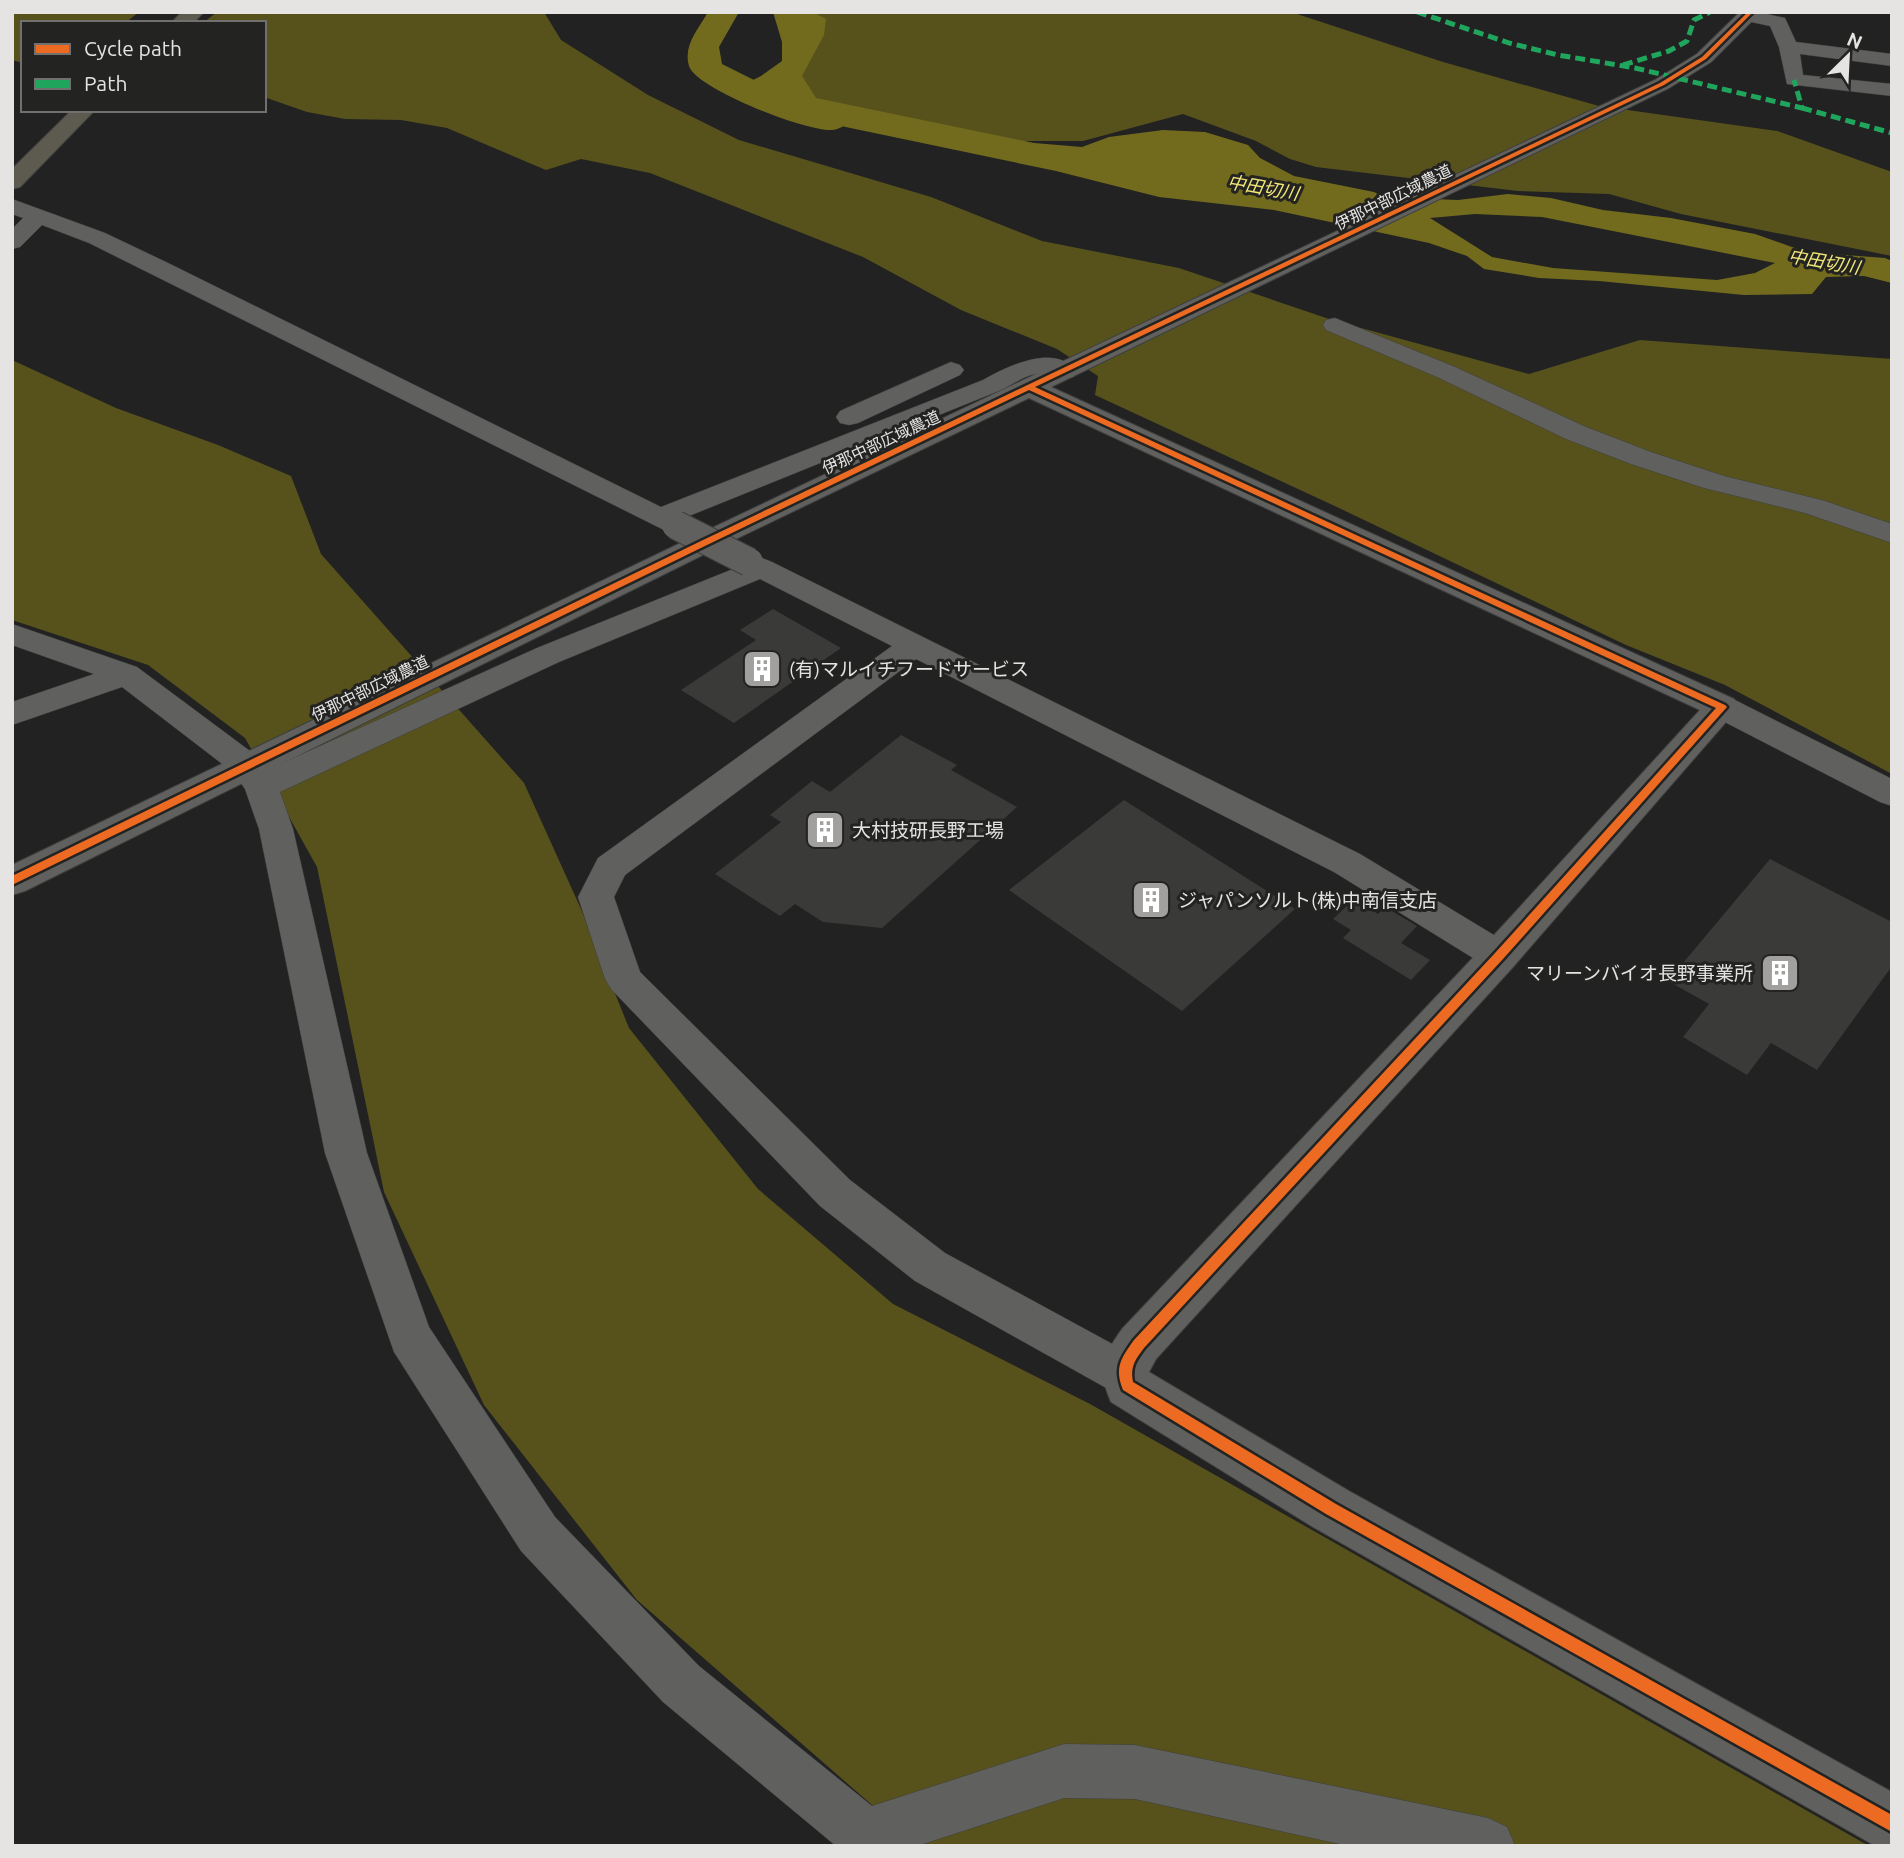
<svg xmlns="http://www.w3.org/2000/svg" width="1904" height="1858" font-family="Ubuntu,'Noto Sans JP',sans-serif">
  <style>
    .forest { fill: #57521c }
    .water { fill: #726b1e; fill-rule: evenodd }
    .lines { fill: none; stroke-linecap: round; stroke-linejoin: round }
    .river { fill: #726b1e; fill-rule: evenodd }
    .building { fill: #3a3a39 }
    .minor-casing { stroke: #3f3f3e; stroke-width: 1 }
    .tertiary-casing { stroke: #3f3f3e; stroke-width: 2 }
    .motorway-casing { stroke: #3f3f3e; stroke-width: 2 }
    .minor { fill: #60605f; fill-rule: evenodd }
    .tertiary { fill: #60605f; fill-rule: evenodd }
    .motorway { fill: #5d5b50; fill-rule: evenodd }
    .minor-bridge-casing { stroke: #3f3f3e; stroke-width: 30; stroke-linecap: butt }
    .minor-bridge { stroke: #60605f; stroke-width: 28 }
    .quiet { stroke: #20a55d; stroke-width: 5; stroke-dasharray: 10 5; stroke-linecap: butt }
    .cycleway-casing { stroke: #232321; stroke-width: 5 }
    .cycleway { fill: #ed6a23; fill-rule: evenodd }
    .labels { text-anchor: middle; stroke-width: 6; stroke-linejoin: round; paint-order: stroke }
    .far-street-label { font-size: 16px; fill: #e5e4e3; stroke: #232321 }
    .far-water-label { font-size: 18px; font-style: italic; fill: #f1e679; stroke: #232321 }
    .poi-label { font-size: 19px; fill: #e5e4e3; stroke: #232321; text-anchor: start }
  </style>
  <rect width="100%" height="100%" fill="#222"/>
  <path class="forest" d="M12,12H139L125,23H23V63L12,60Z
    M217,12H544L561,40L648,95L739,140L931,197L1042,241L1179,268L1332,320L1529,374L1640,340L1892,359V774L1725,685L1626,645L1339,508L1095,395L1098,376L1057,349L961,310L863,257L650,173L581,159L546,170L447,128L401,120L345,119L307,112L264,97V23H203Z
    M808,12H1291L1443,62L1599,106L1777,131L1892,172V256L1681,214L1609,194L1518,191L1316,167L1290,159L1256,141L1183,114L1083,141H982L803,101L781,74Z
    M12,360L116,408L218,445L291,476L321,554L524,783L581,909L629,1028L758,1189L893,1304L1090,1404L1869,1846H919L637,1600L484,1405L384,1192L317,867L245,738L148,665L12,620Z"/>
  <path class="water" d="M773,12H813L826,19L824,35L802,76L816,98L1034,143L1082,147L1109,137L1163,130L1205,132L1248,145L1260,158L1294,176L1374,192L1384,197L1458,200L1508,194L1551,198L1603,210L1671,218L1755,234L1806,252L1885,258L1892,261V283L1864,276L1826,277L1812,294L1744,295L1599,281L1539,278L1484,269L1467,256L1429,243L1274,210L1159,197L1056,171L793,116L756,104L745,84L761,76L782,61V42ZM1475,214L1542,217L1775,263L1755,273L1717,280L1553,268L1492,257L1430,218Z"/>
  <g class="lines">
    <path class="river" d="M708,12H739L719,47L722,64L778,92L842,113L847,120L842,127C839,128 835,130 832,130C807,132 696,89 689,66C683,45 698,30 708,12Z"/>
  </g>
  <path class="building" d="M773,609L841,648L734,723L681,690L756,640L740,630Z
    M901,735L957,765L951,770L1017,807L882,928L823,922L795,904L780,916L715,874L781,822L770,815L812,781L830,792Z
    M1124,800L1295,909L1182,1011L1009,890Z
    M1770,859L1892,922V966L1817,1070L1771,1043L1747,1075L1683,1037L1709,1004L1668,981Z
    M1354,899L1378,914L1385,907L1417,926L1401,943L1430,960L1411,980L1343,938L1351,930L1333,919Z"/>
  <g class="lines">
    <g class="minor-casing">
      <path id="minor" d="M1742,12H1758L1785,18L1796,42L1892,54V66L1800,54L1803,75L1892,84V96L1787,84L1779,47L1770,26L1742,20L1740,16Z
        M12,199L105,233L166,262L661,507L983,380C1006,367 1056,342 1077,372L1073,377C1061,380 1056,376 1045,374C1030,371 1014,384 1001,390L684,518L690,525L686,531L676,534L666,531L89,243L42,225L20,247L12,249V229L23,218L12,214Z
        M1335,318L1455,367L1586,427L1651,452L1724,476L1825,501L1892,524V543L1805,513L1704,488L1631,464L1566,439L1437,377L1326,330L1323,325L1326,320Z
        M951,362L960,365L964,370L960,375L858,423L849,425L840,423L836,417L840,411Z
        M749,553L772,562L1360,854L1512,946L1518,956L1512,966L1499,970L1486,966L1334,872L916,659L625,875L614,897L640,972L850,1180L945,1253L1140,1359L1147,1374L1140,1389L1124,1395L1108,1389L915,1281L820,1206L611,989L605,979L578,897L598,858L892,646L760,579L559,662L280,792L293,829L367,1153L429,1327L555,1517L699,1666L872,1806L1064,1744L1135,1745L1488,1818L1507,1827L1515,1846H1349L1135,1799L1064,1798L917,1846H836L663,1702L521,1551L394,1352L325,1153L259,829L245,789L234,773L122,687L12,725V702L94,674L12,645V624L137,667L258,757L267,770L537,648L738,567L734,562L739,556Z
        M1722,696L1733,699L1892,779V806L1880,802L1711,715L1706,707L1711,699Z"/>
    </g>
    <g class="tertiary-casing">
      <path id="tertiary" d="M1740,12H1761L1711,62L1669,88L1051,387L1734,699L1739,707L1513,967L1156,1359L1149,1372L1349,1491L1892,1792V1846L1872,1844L1313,1527L1111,1402C1097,1370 1102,1357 1122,1329L1485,945L1700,710L1029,398L715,549L25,891L12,895V865L693,537L1655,80L1697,54Z"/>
    </g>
    <g class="motorway-casing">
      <path id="motorway" d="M182,12H204L193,23H171Z
        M72,110H95L20,187L12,189V169Z"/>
    </g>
    <use href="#minor" class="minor"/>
    <use href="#tertiary" class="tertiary"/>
    <use href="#motorway" class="motorway"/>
    <g class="minor-bridge-casing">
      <path id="minor-bridge" d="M676,525L749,562"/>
    </g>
    <use href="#minor-bridge" class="minor-bridge"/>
    <path class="quiet" d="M1417,12L1509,43L1558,55L1635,68L1802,108L1794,80
      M1623,65L1669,51L1687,41L1694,20L1710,12
      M1802,108L1892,133"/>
    <g class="cycleway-casing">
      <path id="cycleway" d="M1748,12H1753L1706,59L1664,85L1035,387L1725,705L1727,707L1503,959L1144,1348C1135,1360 1130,1367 1133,1382L1336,1504L1892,1815V1832L1326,1514L1123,1390C1114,1368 1121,1358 1134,1340L1495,953L1716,708L1029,390L707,545L12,885V876L701,541L1660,83L1702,57Z"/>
    </g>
    <use href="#cycleway" class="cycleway"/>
  </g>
  <defs>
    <g id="building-square" transform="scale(2.0125)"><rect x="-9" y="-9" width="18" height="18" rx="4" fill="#a1a09f" stroke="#232321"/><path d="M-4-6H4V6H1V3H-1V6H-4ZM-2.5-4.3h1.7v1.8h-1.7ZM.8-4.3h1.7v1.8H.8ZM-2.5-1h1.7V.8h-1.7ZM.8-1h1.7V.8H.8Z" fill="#fff"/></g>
  </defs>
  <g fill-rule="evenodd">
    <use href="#building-square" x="762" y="669"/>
    <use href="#building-square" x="825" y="830"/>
    <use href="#building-square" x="1151" y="900"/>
    <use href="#building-square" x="1780" y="973"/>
  </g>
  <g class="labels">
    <g class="far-street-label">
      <text transform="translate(1393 197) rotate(-26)" y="6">伊那中部広域農道</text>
      <text transform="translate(881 442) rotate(-25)" y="6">伊那中部広域農道</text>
      <text transform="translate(370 688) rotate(-26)" y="6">伊那中部広域農道</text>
    </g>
    <g class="far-water-label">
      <text transform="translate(1263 188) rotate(10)" y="6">中田切川</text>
      <text transform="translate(1824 262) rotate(10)" y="6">中田切川</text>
    </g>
    <g class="poi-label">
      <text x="789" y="676">(有)マルイチフードサービス</text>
      <text x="852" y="837">大村技研長野工場</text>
      <text x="1178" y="907">ジャパンソルト(株)中南信支店</text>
      <text x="1753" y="980" text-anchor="end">マリーンバイオ長野事業所</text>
    </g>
  </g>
  <rect width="1904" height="1858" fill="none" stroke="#e5e4e3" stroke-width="28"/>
  <rect x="21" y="21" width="245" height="91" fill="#232321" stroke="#71706f" stroke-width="2"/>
  <rect x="35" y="44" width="35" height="10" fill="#ed6a23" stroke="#71706f" stroke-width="2"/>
  <text x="84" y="56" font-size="21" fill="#e5e4e3">Cycle path</text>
  <rect x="35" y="79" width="35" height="10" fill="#20a55d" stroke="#71706f" stroke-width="2"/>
  <text x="84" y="91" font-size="21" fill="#e5e4e3">Path</text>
  <g transform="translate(1848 56) rotate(24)" stroke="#232321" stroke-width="5" paint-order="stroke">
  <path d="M0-5L12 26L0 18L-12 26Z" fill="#e5e4e3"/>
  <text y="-10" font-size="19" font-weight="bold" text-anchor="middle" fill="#e5e4e3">N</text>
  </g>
</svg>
